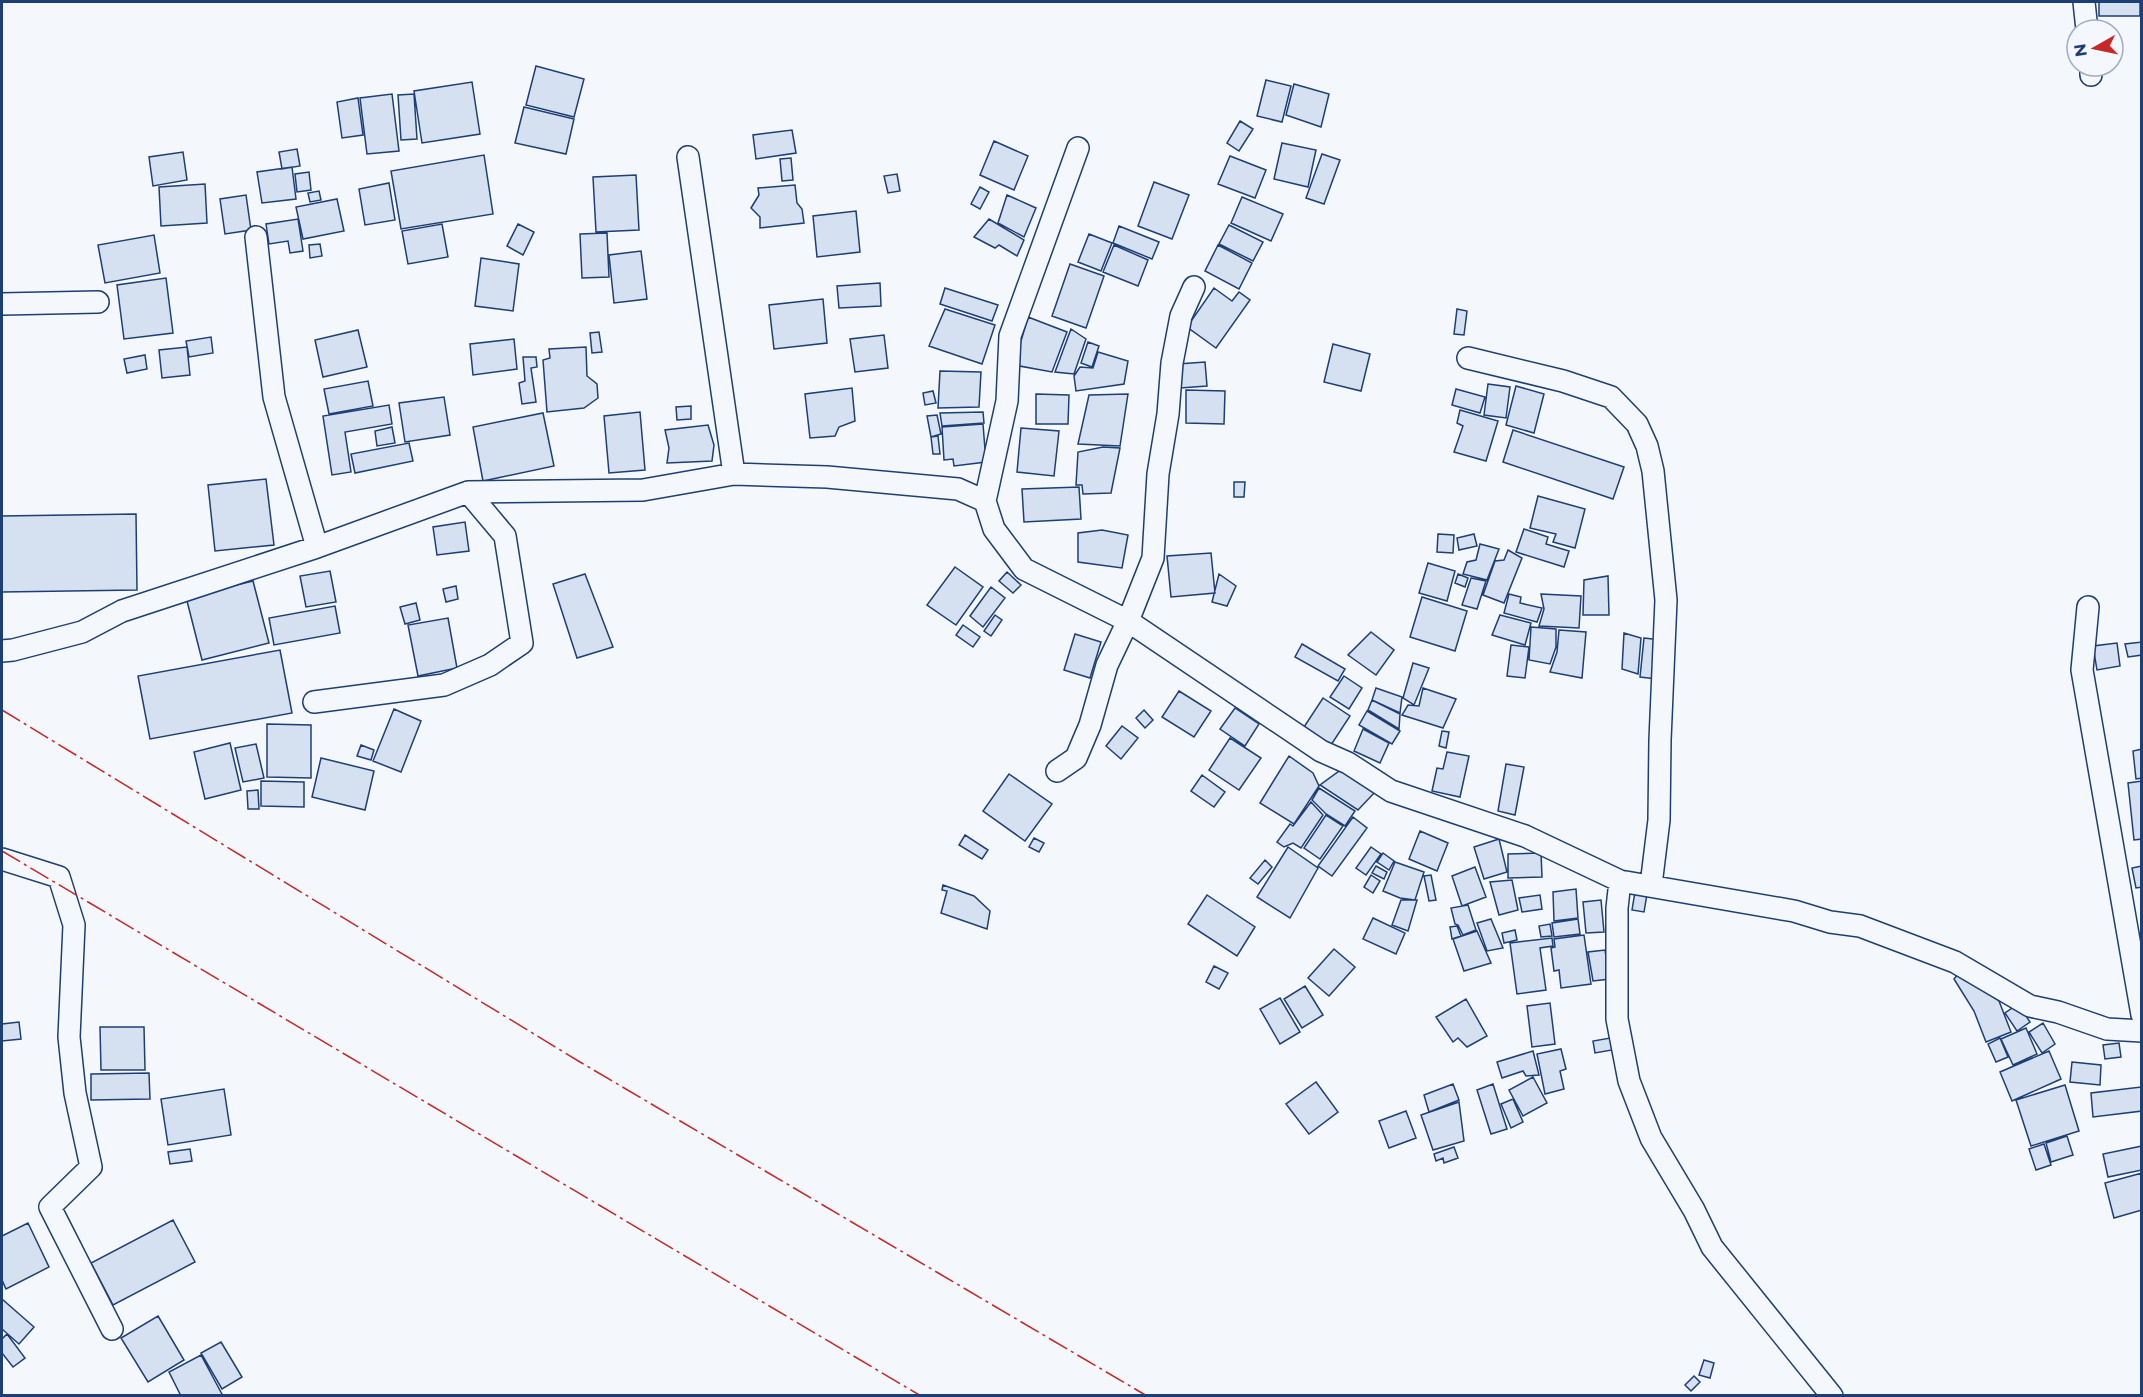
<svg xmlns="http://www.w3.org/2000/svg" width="2143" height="1397" font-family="Montserrat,sans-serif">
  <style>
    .building { fill: #d5e0f0; stroke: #1d3f73; stroke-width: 1.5 }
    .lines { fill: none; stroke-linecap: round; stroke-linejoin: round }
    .minor-casing { stroke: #1d3f73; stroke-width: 24 }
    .minor { stroke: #f4f7fb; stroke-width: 21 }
    .power { stroke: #c62828; stroke-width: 1.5; stroke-dasharray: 21 4.5 3 4.5; stroke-linecap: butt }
  </style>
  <rect width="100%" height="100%" fill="#f4f7fb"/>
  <path class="building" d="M2099,2H2140V16H2099Z
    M536,66L584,79L574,117L526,105Z
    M1266,80L1291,86L1282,122L1257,116Z
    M472,82L480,134L422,143L414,91Z
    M1294,84L1329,94L1321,127L1286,115Z
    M392,94L399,151L367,154L360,98Z
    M414,94L417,139L401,140L398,95Z
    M358,98L363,135L342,138L337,102Z
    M524,107L574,119L566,154L515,143Z
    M1240,121L1253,129L1239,151L1227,143Z
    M792,130L796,153L756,159L753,135Z
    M994,141L1028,156L1014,190L980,175Z
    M1282,143L1316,150L1308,187L1274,179Z
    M297,149L300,166L282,169L279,152Z
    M183,152L187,180L153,186L149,157Z
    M1322,154L1340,160L1324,204L1306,198Z
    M484,155L493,214L401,229L391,171Z
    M1230,156L1266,170L1255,198L1218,184Z
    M791,158L793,180L782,181L780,159Z
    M292,167L296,199L262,203L257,172Z
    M309,172L311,190L297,192L295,174Z
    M897,174L900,191L888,193L884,176Z
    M636,175L639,230L596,232L593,177Z
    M1154,182L1189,195L1172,239L1138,226Z
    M389,183L395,220L365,225L359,189Z
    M205,184L207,223L161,226L159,187Z
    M795,185L797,203L802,209L804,223L760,228V217L751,208L759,195L758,188Z
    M980,187L989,192L980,209L971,204Z
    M319,191L321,200L310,202L308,193Z
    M246,195L251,230L225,234L220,199Z
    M1007,195L1036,208L1024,237L998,223Z
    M1242,197L1283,214L1271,241L1231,223Z
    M337,199L344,231L303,239L296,207Z
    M856,211L860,252L817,257L813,216Z
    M298,219L303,251L290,253L288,241L269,244L266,224Z
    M989,219L1024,240L1017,256L999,245L995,248L974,237Z
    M442,224L448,257L408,264L402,231Z
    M518,224L534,232L523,255L507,246Z
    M1229,225L1263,242L1253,261L1219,244Z
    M1119,226L1159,242L1152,259L1113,243Z
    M607,233L609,277L582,278L580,234Z
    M1089,234L1112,243L1101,271L1078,262Z
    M154,235L160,273L105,283L98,245Z
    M320,244L322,256L310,258L309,245Z
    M1114,245L1148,260L1138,286L1103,272Z
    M1218,245L1252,263L1239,289L1205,271Z
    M641,251L647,299L614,303L609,255Z
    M481,258L519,264L513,311L475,306Z
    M1070,264L1104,276L1086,328L1052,316Z
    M166,278L173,333L124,339L117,285Z
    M880,283L881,306L839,308L837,286Z
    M945,288L998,305L992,321L940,304Z
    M1214,288L1232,301L1239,292L1250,300L1216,348L1187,327Z
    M823,299L827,343L774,349L769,305Z
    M945,309L995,325L982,364L929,346Z
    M1457,309L1467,311L1464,335L1454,334Z
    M1028,317L1067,332L1052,372L1014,365Z
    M1071,329L1086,339L1074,374L1055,372Z
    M358,330L367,367L323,377L315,340Z
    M599,332L602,352L592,353L590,333Z
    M884,335L888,368L855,372L850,339Z
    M211,337L213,353L189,357L186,341Z
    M514,339L517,369L473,375L470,344Z
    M1088,342L1099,346L1092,367L1081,363Z
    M1333,344L1370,354L1361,391L1324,382Z
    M187,347L190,375L162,378L159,350Z
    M586,347L587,376L597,384L598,398L584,408L547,412L543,360L550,358L549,349Z
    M1098,352L1128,361L1124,384L1076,391L1074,376L1080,367L1093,368Z
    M145,355L147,369L127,373L124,359Z
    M523,357H536L537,367L531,368L536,402L522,404L519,383L525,381Z
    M1205,362L1207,386L1180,388L1178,364Z
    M940,371L981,372L979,407L938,408Z
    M368,381L373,406L329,414L324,389Z
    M1488,384L1510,387L1506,418L1484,415Z
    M1516,386L1544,394L1534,433L1506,425Z
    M852,388L855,421L839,427L835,436L810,438L805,394Z
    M1456,389L1485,397L1480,413L1452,405Z
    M1186,390L1225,391L1224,424L1186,423Z
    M933,391L936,403L925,405L923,393Z
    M1036,394L1069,395L1068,424H1036Z
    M1128,394L1120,446L1078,444L1089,395Z
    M444,397L450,435L405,442L399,403Z
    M389,405L392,424L345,432L351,472L332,475L323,416Z
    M691,406V419L677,420L676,407Z
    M1460,410L1498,421L1486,461L1454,452L1463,426L1457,423Z
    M640,412L645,470L609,473L604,416Z
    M983,412L984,423L942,426L940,413Z
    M543,413L554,466L483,481L473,427Z
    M937,415L941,434L931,437L927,416Z
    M983,424L986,462L954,466L953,459L944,460L942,427Z
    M708,425L714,445L712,461L667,463L669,448L665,430Z
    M392,427L395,443L377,446L375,431Z
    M1021,428L1059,431L1054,476L1017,472Z
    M1513,430L1624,467L1613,499L1503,462Z
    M938,436L940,454H933L931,437Z
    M409,443L413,461L355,473L351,454Z
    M1103,447L1120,448L1111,493L1083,494L1082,485H1076L1078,452Z
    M266,479L274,545L215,551L208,485Z
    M1234,482H1245L1244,497H1234Z
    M1079,487L1081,519L1024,522L1022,489Z
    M1538,496L1585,509L1575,548L1553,542L1556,534L1530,528Z
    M136,514L137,590L2,592V516Z
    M465,522L469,551L437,555L433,527Z
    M1524,529L1548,537L1546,544L1569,551L1564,567L1516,552Z
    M1102,530L1128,535L1122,568L1078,562V533Z
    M1438,534L1454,535L1453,553L1437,552Z
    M1474,534L1477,546L1459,550L1457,538Z
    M1480,544L1499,549L1487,580L1463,574L1467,562L1476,560Z
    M1508,550L1522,558L1504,603L1483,595L1495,561L1504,560Z
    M1211,553L1215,593L1171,597L1167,556Z
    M1428,563L1455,571L1447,601L1419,593Z
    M955,567L983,587L956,625L927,605Z
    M330,571L336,602L306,607L300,576Z
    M1007,572L1021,585L1013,593L999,581Z
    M585,574L613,647L577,658L553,584Z
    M1219,574L1236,586L1227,606L1212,602Z
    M1458,574L1468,578L1465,587L1455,583Z
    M1608,576L1609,615H1583L1584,580Z
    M1471,578L1486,581L1477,609L1462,605Z
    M253,581L269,643L202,660L186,597Z
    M456,586L458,599L446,602L443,589Z
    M991,587L1005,598L983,627L970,616Z
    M1509,594L1521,597L1520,603L1542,608L1537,622L1504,613Z
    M1541,594L1581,596L1579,628L1539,626L1544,609Z
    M1422,597L1467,611L1455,651L1410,637Z
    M416,603L420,620L405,624L400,607Z
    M335,606L340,633L274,645L269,618Z
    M995,615L1002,620L991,636L984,631Z
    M1500,615L1531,623L1525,645L1492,635Z
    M448,618L457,668L418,676L408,625Z
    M963,625L980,637L973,647L956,635Z
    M1531,627L1556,629V647L1550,664L1529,660Z
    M1559,630L1586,632L1582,678L1550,672L1557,652Z
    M1371,632L1394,650L1376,675L1348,655Z
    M1624,633L1641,638L1638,674L1622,669Z
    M1075,634L1101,642L1090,678L1064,670Z
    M1644,638L1661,640L1657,679L1640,677Z
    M2142,642V655L2128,657L2125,644Z
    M2117,643L2120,666L2097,670L2093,646Z
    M1302,644L1345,669L1338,681L1295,657Z
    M1511,645L1529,647L1525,678L1507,676Z
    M280,650L292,713L150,739L138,676Z
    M1413,663L1429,668L1414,705L1403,698Z
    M1344,676L1362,688L1349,709L1330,697Z
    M1376,688L1402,697L1400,713L1372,700Z
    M1423,688L1456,699L1443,728L1402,715L1408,705L1419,706Z
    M1179,691L1211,711L1194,737L1162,717Z
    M1323,698L1350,716L1331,745L1304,727Z
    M1372,700L1400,714L1399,729L1368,710Z
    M1235,708L1259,724L1245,746L1220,729Z
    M394,709L421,721L401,772L373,761Z
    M1144,710L1153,720L1145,728L1136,718Z
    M1367,711L1400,731L1392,744L1359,725Z
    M267,724L311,725V778L267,777Z
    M1122,726L1138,738L1121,759L1106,746Z
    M1363,729L1389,743L1380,763L1354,751Z
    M1442,731L1449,732L1446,748L1439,746Z
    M1230,738L1261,758L1239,790L1209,770Z
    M230,743L241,790L205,799L194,752Z
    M256,744L264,778L243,782L235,748Z
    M361,745L374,750L371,760L357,756Z
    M2142,749V778L2136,779L2133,751Z
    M1447,752L1469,756L1460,797L1432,791L1437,768L1443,769Z
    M1289,756L1313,773L1319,786L1294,824L1260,803Z
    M321,758L374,771L365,810L312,797Z
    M1506,764L1524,767L1515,815L1498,811Z
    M1342,769L1376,791L1358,810L1320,785Z
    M1009,774L1052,804L1025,841L983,811Z
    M1202,775L1225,792L1214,807L1191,791Z
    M261,781L304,782V807L261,806Z
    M2142,781V839L2134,840L2128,783Z
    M1319,788L1355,811L1345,826L1326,814L1312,800Z
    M258,790L259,809H248L247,791Z
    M1311,802L1323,815L1301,848L1293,843L1284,847L1277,842L1290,824L1293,826Z
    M1326,815L1343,826L1320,859L1304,848Z
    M1353,817L1367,828L1332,876L1318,866Z
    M1420,831L1448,843L1437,871L1409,859Z
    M965,835L988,850L982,859L959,845Z
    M1034,838L1044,843L1039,852L1029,847Z
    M1499,839L1507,872L1484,879L1474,847Z
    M1288,847L1318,868L1290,918L1257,897Z
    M1371,847L1381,854L1366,875L1356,868Z
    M1383,853L1394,861L1389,870L1377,862Z
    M1541,853L1542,877L1508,878V854Z
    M1265,860L1272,867L1258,884L1250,878Z
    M1395,862L1424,872L1415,900L1400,898L1383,891Z
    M1376,866L1387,872L1384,879L1372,873Z
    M2142,866V887L2136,888L2132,868Z
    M1475,867L1486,897L1462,906L1452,876Z
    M1371,875L1380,881L1373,893L1364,887Z
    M1431,875L1436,900L1429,901L1424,876Z
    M1512,880L1518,910L1499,915L1490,882Z
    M943,885L974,896L990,911L987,929L941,913L947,891L942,890Z
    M1576,889L1578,918L1554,921L1553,892Z
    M1635,892L1647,894L1644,912L1632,910Z
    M1207,895L1255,927L1237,956L1188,924Z
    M1540,895L1542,909L1522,912L1519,898Z
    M1401,900H1417L1408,931L1392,925Z
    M1601,900L1604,932L1586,933L1583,902Z
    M1468,905L1476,930L1463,935L1458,925L1455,924L1451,908Z
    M1373,918L1405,933L1396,954L1363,939Z
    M1491,919L1503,948L1487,951L1477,923Z
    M1578,919L1580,934L1554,937L1552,923Z
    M1550,924L1552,936L1541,937L1539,926Z
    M1457,926L1461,936L1452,939L1450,927Z
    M1515,930L1517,940L1504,943L1502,933Z
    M1477,931L1491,963L1464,971L1453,939Z
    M1584,935L1591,984L1561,988L1559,970L1554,971L1551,948L1555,947L1554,939Z
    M1552,938L1553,946L1540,948L1546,990L1517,994L1510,943Z
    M1334,949L1355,967L1329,996L1308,978Z
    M1605,950L1610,979L1593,981L1588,952Z
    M1214,966L1228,973L1219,989L1206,982Z
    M1959,973L1999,1001L2011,1032L1986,1042L1974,1011L1954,979Z
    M1305,986L1323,1015L1302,1028L1284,999Z
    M1280,998L1300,1032L1280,1044L1260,1009Z
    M1466,999L1487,1036L1467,1047L1458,1038L1453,1042L1436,1017Z
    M1550,1003L1555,1044L1532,1047L1527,1006Z
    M2018,1004L2030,1022L2017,1031L2005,1013Z
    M19,1022L21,1039L2,1041V1024Z
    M2043,1023L2055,1044L2042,1053L2029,1032Z
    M100,1027H144L145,1070H101Z
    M2026,1028L2037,1054L2013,1065L2001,1039Z
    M1610,1038L1612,1050L1595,1053L1593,1041Z
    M2000,1038L2008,1057L1996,1062L1988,1044Z
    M2119,1043L2121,1057L2105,1059L2103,1045Z
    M1561,1049L1566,1069L1560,1071L1564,1089L1545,1094L1537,1054Z
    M1533,1051L1539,1075L1526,1076L1523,1071L1502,1078L1497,1062Z
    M2049,1051L2061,1079L2012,1101L2000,1072Z
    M2072,1062L2101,1065L2100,1085L2070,1082Z
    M149,1073L150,1099L91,1100V1074Z
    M1533,1077L1547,1103L1523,1116L1509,1090Z
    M1316,1082L1338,1112L1309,1134L1286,1104Z
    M1453,1084L1459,1100L1429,1112L1424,1095Z
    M1493,1084L1507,1129L1491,1134L1477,1090Z
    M2065,1085L2079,1131L2031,1146L2016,1100Z
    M2141,1087L2142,1111L2093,1117L2091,1093Z
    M224,1089L231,1135L168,1145L161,1099Z
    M1513,1099L1523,1122L1511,1128L1501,1104Z
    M1459,1102L1464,1141L1433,1150L1421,1115Z
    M1406,1111L1416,1138L1389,1148L1379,1121Z
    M2067,1136L2073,1155L2051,1162L2046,1143Z
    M2044,1144L2051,1165L2036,1170L2029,1149Z
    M2142,1146V1170L2108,1177L2103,1154Z
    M1454,1147L1458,1158L1444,1163L1443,1158L1436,1161L1434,1154Z
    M190,1149L192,1161L170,1164L168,1152Z
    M2142,1173V1210L2114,1218L2105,1183Z
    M173,1220L195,1262L113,1305L91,1263Z
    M28,1223L49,1267L6,1289L2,1280V1236Z
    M2,1299L34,1327L19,1344L2,1329Z
    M158,1316L184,1360L148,1382L121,1338Z
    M7,1334L25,1358L13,1367L2,1353V1339Z
    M221,1342L242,1377L222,1389L201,1353Z
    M201,1355L223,1396H181L169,1372Z
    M1704,1360L1714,1363L1710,1378L1699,1375Z
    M1694,1376L1700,1382L1691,1391L1685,1385Z"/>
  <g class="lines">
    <g class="minor-casing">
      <path id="minor" d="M2084,2L2087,30
        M2091,66V75
        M688,157L734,474L827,477L958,489L985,501L994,529L1024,569L1128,621L1321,751L1348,763L1391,791L1525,836L1620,881L1794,911L1830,922L1860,926L1955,962L2030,1006L2058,1012L2107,1029L2142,1031
        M256,237L274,397L317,547
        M2,304L98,302
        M1468,358L1563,381L1611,397L1637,424L1647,446L1653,471L1666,600L1660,740L1659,820L1651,885
        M985,501L1007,401L1010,336L1078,148
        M2088,607L2082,670L2142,1015
        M2,651L13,650L82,632L122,611L317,547L468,492L643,490L734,474
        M314,702L444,685L490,665L522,643L505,536L468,492
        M1057,771L1076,758L1090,725L1107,665L1128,621L1153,558L1158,474L1168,414L1172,363L1181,316L1194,287
        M2,859L59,877L74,925L69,1037L75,1093L91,1167L50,1207L112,1329
        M1620,881L1617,908V1019L1629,1081L1651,1138L1694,1210L1712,1247L1832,1396"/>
    </g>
    <use href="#minor" class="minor"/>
    <path class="power" d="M2,710L580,1062L1147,1396
      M2,851L921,1396"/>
  </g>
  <rect width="2143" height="1397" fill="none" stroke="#1d3f73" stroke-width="6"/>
  <g transform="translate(2095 48) rotate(261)"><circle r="28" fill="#f4f7fb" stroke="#9eadc5" stroke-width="1.5"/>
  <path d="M0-4.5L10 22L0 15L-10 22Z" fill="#c62828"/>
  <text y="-9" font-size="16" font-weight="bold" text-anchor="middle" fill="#1d3f73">N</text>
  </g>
</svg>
